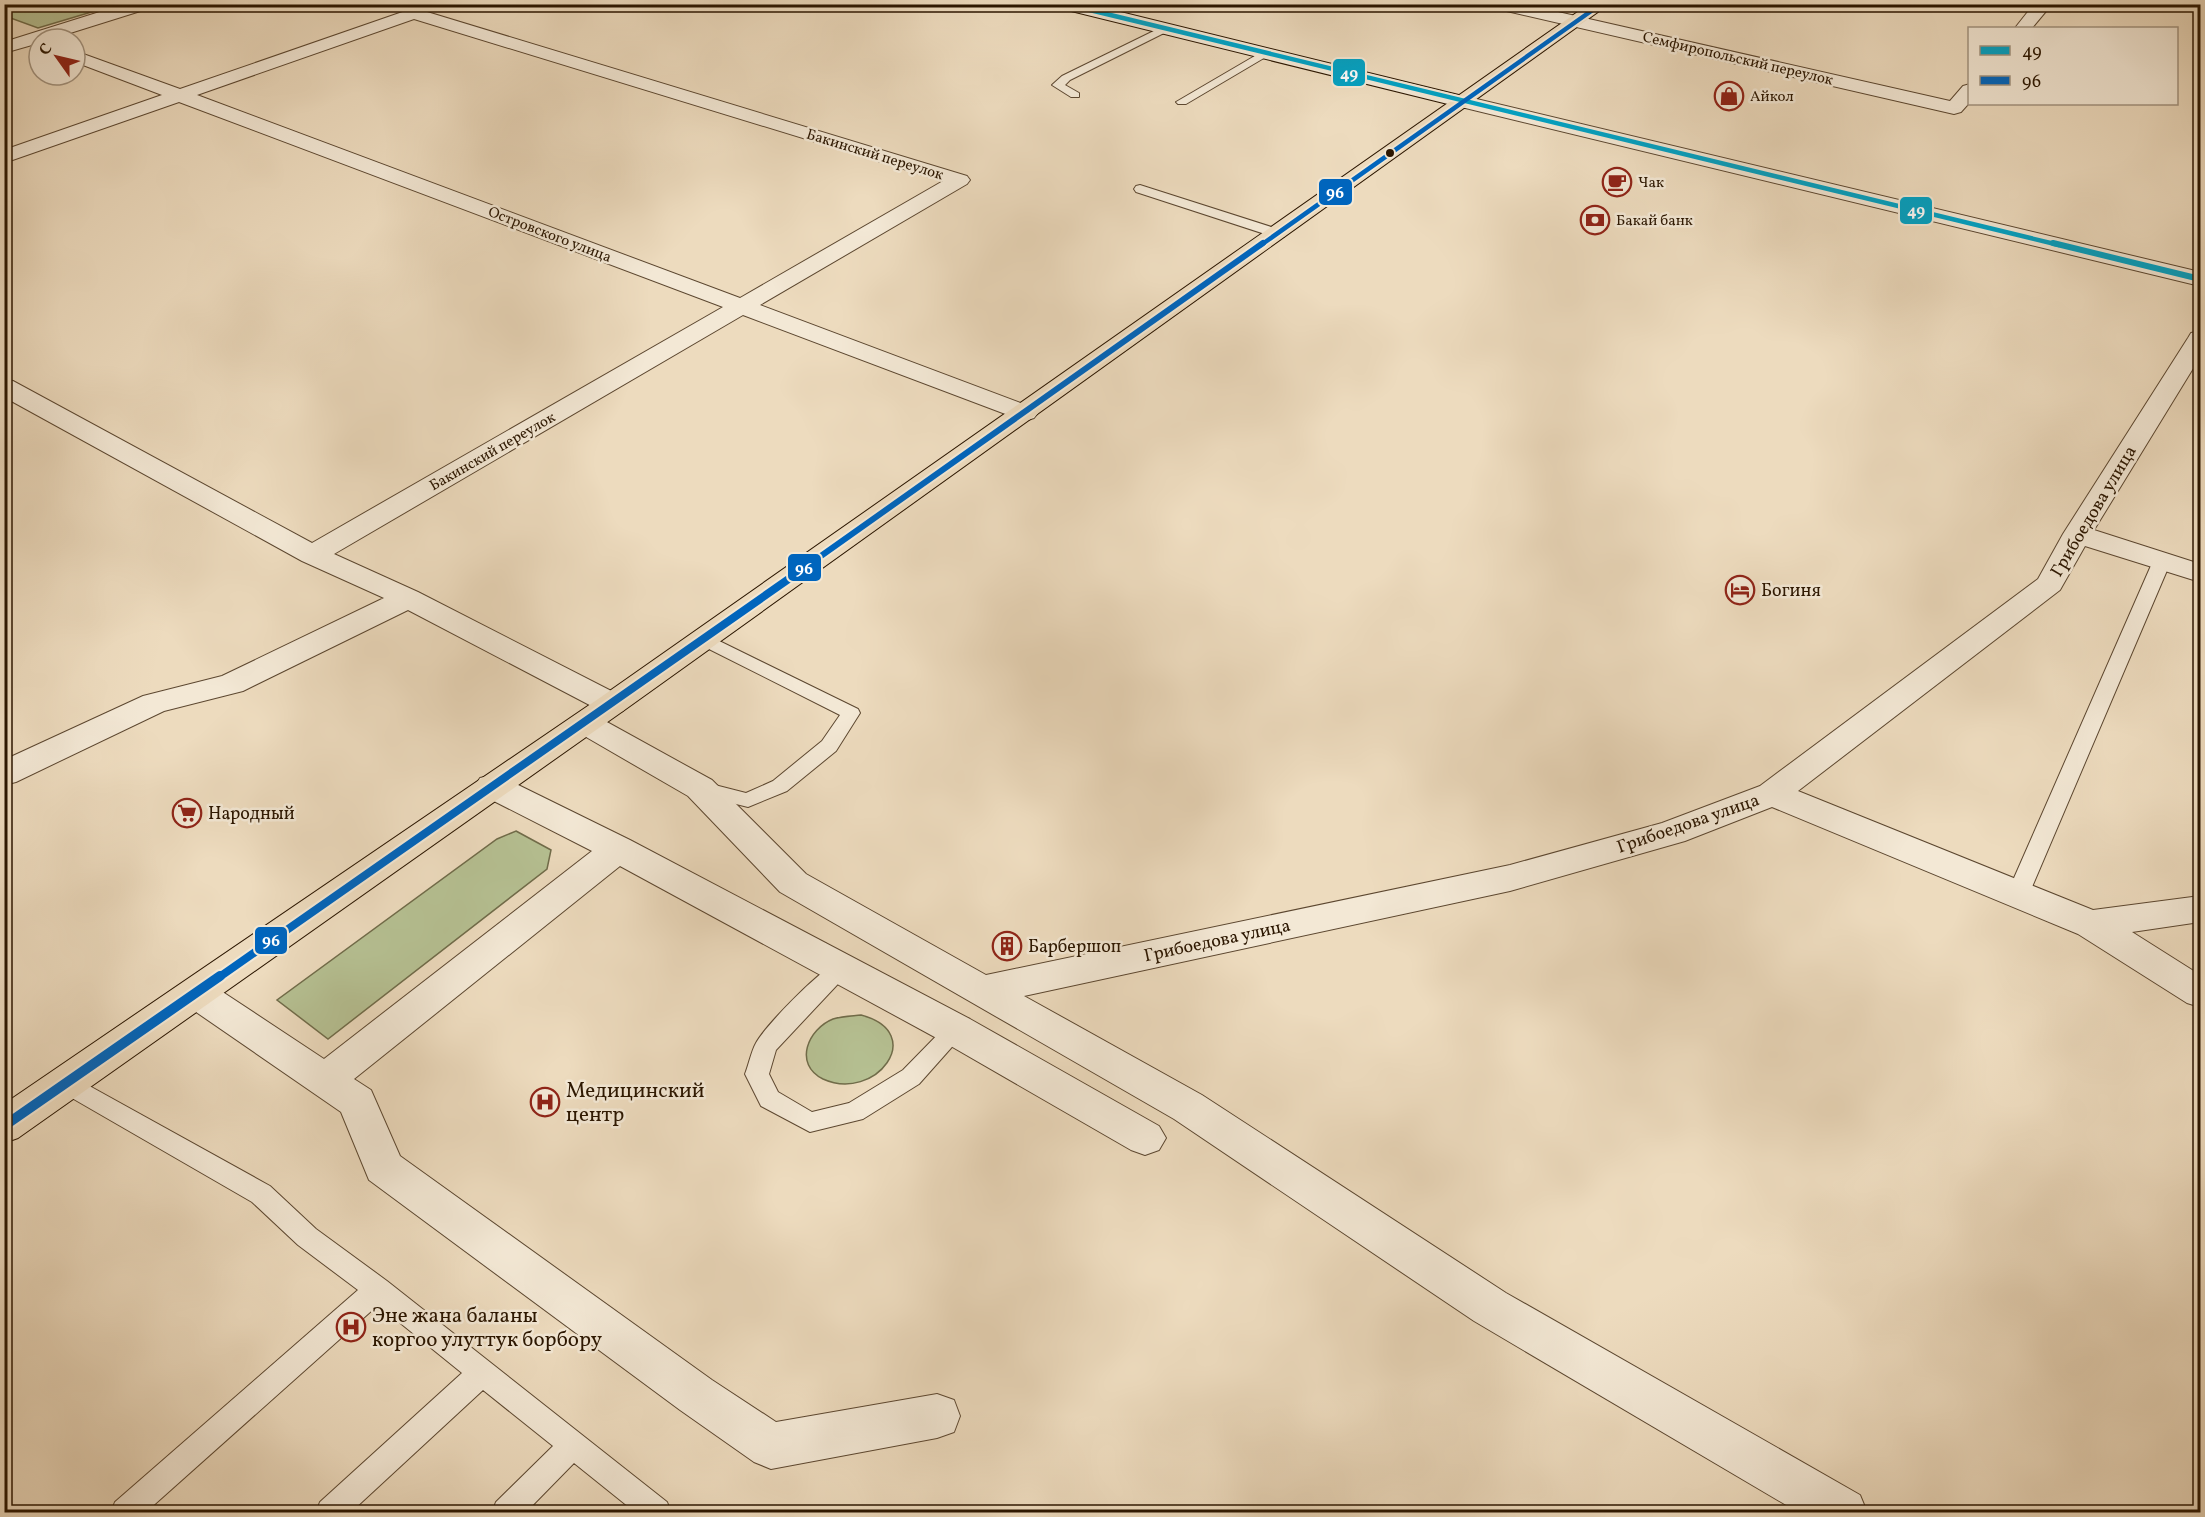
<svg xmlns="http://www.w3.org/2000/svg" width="2205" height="1517" font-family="Vollkorn,serif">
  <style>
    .green { fill: #b6c193; stroke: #706c4a; stroke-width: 1.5 }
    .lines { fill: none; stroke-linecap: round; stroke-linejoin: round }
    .service-casing { stroke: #5c4730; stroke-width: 2 }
    .minor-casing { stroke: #5c4730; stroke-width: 2 }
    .secondary-casing { stroke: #2b1600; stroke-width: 2 }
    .primary-casing { stroke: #2b1600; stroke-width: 2 }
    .service { fill: #f3e8d5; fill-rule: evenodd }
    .minor { fill: #f3e8d5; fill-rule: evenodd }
    .secondary { fill: #f3e8d5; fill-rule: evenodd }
    .primary { fill: #eddbbe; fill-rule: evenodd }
    .bus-1-far1-casing { stroke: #f3e8d5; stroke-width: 8 }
    .bus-1-casing { stroke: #f3e8d5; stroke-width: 10 }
    .bus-2-far3-casing { stroke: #f3e8d5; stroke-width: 8 }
    .bus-2-far2-casing { stroke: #f3e8d5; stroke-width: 10 }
    .bus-2-far1-casing { stroke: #f3e8d5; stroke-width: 12 }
    .bus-2-casing { stroke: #f3e8d5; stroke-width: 14 }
    .bus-1-far1 { stroke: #02a2c4; stroke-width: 4.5 }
    .bus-1 { stroke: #02a2c4; stroke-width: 6 }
    .bus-2-far3 { stroke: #0065bd; stroke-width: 4.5 }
    .bus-2-far2 { stroke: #0065bd; stroke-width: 6 }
    .bus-2-far1 { stroke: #0065bd; stroke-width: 8 }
    .bus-2 { stroke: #0065bd; stroke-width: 10 }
    .bus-dot { fill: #2b1600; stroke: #f3e8d5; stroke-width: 2 }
    .labels { text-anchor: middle; stroke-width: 5; stroke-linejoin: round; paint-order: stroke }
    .far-street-label { font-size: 15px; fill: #2b1600; stroke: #f3e8d5 }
    .far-poi-label { font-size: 15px; fill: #2b1600; stroke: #f3e8d5; text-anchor: start }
    .street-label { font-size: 18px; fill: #2b1600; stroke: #f3e8d5 }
    .poi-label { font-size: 18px; fill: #2b1600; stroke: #f3e8d5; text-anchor: start }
    .near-poi-label { font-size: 21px; fill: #2b1600; stroke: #f3e8d5; text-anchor: start }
    .line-badge { stroke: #f3e8d5; stroke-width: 2 }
    .badge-label { font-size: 16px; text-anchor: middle; font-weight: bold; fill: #fff }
  </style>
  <rect width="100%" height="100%" fill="#eddbbe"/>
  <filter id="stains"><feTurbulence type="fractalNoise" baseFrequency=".00333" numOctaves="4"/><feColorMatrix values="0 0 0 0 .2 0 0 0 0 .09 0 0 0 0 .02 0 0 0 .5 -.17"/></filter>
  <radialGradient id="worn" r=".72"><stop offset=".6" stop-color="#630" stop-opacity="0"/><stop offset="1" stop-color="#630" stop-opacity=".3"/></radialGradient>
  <path class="green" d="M4,5L5,4L115,5L38,28L5,16Z
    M516,831L551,850L547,869L328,1039L277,1000L497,839Z
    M861,1015C929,1033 875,1103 823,1079C793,1064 808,1029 833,1019C842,1016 852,1016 861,1015Z"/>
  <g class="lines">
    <g class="service-casing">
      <path id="service" d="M1164,26L1169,29L1168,31L1070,80L1065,85L1079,93V97H1071L1052,85L1062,76Z
        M1265,50L1270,53L1269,55L1186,104H1178L1176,102Z
        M1140,185L1284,231L1285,234L1284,237H1274L1136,192L1134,189L1136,186Z
        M2162,556L2168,557L2171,561L2029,894L2025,899L2018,902L2011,899L2007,894L2153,561L2156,557Z
        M703,633L858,709L860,713L836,751L787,791L748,807L696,794L693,789L696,784L703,782L746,793L773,781L822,741L840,715L697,643L694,639L697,635Z
        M841,961L849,963L852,969L776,1050L769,1074L778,1092L812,1112L849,1103L903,1070L948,1024L956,1021L964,1024L967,1030L919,1084L863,1119L810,1132L761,1106L745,1074C749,1064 751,1052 756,1043C766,1025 823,966 841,961Z
        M66,1073L270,1186L316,1229L387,1281L667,1502L671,1512H635L574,1463L526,1512H492L496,1502L553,1446L483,1390L351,1512H316L320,1502L462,1373L378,1305L146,1512H111L115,1502L358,1290L298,1245L252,1202L58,1090L54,1083L58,1076Z"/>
    </g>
    <g class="minor-casing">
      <path id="minor" d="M125,4H152L150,8L51,39H39V43L4,53V42Z
        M1490,4H1523L1950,101L1963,86L1970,84V102L1961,112L1954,114L1498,9Z
        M2034,4H2052L2032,28H2015Z
        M414,8L967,176L970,180L967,184L760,305L1034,408L1038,413L1034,418L1025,421L1016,418L743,315L334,554L418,592L623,697L628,704L623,711L612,714L601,711L408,610L243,691L164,711L16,782L4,785V760L143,696L222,676L384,598L302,561L4,397V379L13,381L312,543L723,307L179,102L4,163V150L162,95L75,62V51L180,89ZM414,19L943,181L740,298L197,95Z
        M1464,96L2200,272V286L1457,106L1454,102L1457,98Z
        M2200,331V357L2094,530L2200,564V582L2085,546L2060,590L1798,791L2093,910L2200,896V922L2132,932L2200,975V1007L2187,1003L2078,934L1772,807L1685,841L1510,891L1024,996L1202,1095L1506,1293L1860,1495L1867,1512H1798L1474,1321L1174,1119L780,892L688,796L574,730L569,723L574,716L585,712L596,716L712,780L806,874L986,975L1510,865L1662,823L1760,786L2038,579L2063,534L2188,338L2191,333Z
        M492,775L504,778L630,840L970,1019L1159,1126L1166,1138L1159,1150L1145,1155L1131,1150L942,1041L620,866L354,1079L371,1090L400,1156L712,1380L776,1422L937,1394L954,1400L960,1416L954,1432L937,1438L771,1469L754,1462L680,1410L369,1180L341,1112L183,1003L177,993L183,983L196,978L209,983L324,1059L592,851L480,794L475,786L480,778Z"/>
    </g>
    <g class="secondary-casing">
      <path id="secondary" d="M1057,4H1088L1471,98L1474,102L1471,106L1464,108L1059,8Z"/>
    </g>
    <g class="primary-casing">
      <path id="primary" d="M1589,4H1609L623,711L18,1138L4,1143V1104L601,697Z"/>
    </g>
    <use href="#service" class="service"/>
    <use href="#minor" class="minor"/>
    <use href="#secondary" class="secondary"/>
    <use href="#primary" class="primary"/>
    <g class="bus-1-far1-casing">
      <path id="bus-1-far1" d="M1065,4L2059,245"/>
    </g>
    <g class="bus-1-casing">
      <path id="bus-1" d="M2053,243L2200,279"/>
    </g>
    <g class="bus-2-far3-casing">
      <path id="bus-2-far3" d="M1261,245L1601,4"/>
    </g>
    <g class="bus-2-far2-casing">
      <path id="bus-2-far2" d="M811,563L1263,243"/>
    </g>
    <g class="bus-2-far1-casing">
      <path id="bus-2-far1" d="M218,978L813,562"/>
    </g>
    <g class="bus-2-casing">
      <path id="bus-2" d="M4,1126L220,976"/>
    </g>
    <use href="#bus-1-far1" class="bus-1-far1"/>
    <use href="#bus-1" class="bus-1"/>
    <use href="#bus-2-far3" class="bus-2-far3"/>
    <use href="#bus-2-far2" class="bus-2-far2"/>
    <use href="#bus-2-far1" class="bus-2-far1"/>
    <use href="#bus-2" class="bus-2"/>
  </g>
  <defs>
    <g id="shop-ring" transform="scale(1.5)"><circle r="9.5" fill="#f3e8d5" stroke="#8f2418" stroke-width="1.5"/><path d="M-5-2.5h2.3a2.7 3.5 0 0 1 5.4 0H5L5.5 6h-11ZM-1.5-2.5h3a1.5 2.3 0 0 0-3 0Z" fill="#8f2418"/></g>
    <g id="cafe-ring" transform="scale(1.5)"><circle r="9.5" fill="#f3e8d5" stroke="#8f2418" stroke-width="1.5"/><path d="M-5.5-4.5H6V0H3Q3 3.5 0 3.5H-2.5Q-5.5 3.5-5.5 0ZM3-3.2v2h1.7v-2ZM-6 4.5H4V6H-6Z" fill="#8f2418"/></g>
    <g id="bank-ring" transform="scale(1.5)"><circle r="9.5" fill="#f3e8d5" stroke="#8f2418" stroke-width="1.5"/><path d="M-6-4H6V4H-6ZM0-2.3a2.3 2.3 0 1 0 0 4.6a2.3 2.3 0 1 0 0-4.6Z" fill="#8f2418"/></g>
    <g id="hotel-ring" transform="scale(1.5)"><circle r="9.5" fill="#f3e8d5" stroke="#8f2418" stroke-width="1.5"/><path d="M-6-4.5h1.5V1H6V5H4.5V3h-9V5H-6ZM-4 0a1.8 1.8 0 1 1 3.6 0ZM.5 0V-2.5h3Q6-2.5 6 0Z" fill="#8f2418"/></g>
    <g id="supermarket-ring" transform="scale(1.5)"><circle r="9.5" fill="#f3e8d5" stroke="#8f2418" stroke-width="1.5"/><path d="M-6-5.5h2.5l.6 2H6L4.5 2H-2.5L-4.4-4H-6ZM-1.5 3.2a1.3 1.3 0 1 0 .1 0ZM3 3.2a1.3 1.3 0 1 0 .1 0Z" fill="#8f2418"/></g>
    <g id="building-ring" transform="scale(1.5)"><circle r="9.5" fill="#f3e8d5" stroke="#8f2418" stroke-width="1.5"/><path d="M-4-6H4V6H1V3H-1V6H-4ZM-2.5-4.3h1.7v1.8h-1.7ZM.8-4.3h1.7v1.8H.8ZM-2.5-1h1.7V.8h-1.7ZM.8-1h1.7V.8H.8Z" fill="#8f2418"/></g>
    <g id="hospital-ring" transform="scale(1.5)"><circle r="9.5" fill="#f3e8d5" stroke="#8f2418" stroke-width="1.5"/><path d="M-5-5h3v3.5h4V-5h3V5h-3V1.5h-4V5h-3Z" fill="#8f2418"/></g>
  </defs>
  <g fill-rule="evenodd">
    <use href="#shop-ring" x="1729" y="96"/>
    <use href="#cafe-ring" x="1617" y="182"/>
    <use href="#bank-ring" x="1595" y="220"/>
    <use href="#hotel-ring" x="1740" y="590"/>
    <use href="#supermarket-ring" x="187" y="813"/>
    <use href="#building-ring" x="1007" y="946"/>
    <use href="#hospital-ring" x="545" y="1102"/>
    <use href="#hospital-ring" x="351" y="1327"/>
  </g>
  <circle class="bus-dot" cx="1390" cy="153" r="5"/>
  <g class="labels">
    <g class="far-street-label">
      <text transform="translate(1738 58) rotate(13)" y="5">Семфиропольский переулок</text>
      <text transform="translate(875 154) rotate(17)" y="5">Бакинский переулок</text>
      <text transform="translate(550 234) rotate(21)" y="5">Островского улица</text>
      <text transform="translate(492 451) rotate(-30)" y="5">Бакинский переулок</text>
    </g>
    <g class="far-poi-label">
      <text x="1750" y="101">Айкол</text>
      <text x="1638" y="187">Чак</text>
      <text x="1616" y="225">Бакай банк</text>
    </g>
    <g class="street-label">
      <text transform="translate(2093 511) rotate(-59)" y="6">Грибоедова улица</text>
      <text transform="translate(1688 823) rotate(-19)" y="6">Грибоедова улица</text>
      <text transform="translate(1217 940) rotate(-12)" y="6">Грибоедова улица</text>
    </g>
    <g class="poi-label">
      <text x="1761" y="596">Богиня</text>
      <text x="208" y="819">Народный</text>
      <text x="1028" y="952">Барбершоп</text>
    </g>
    <g class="near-poi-label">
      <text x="566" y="1097">Медицинский<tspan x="566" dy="24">центр</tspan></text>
      <text x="372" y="1322">Эне жана баланы<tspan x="372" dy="24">коргоо улуттук борбору</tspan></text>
    </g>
  </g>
  <g class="line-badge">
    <rect x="1332" y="58" width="34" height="29" rx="6" fill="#02a2c4"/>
    <rect x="1318" y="178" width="35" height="28" rx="6" fill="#0065bd"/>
    <rect x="1899" y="196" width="34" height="29" rx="6" fill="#02a2c4"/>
    <rect x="787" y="553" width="35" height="29" rx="6" fill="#0065bd"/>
    <rect x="254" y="926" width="34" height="29" rx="6" fill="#0065bd"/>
  </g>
  <g class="badge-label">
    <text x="1349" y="79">49</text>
    <text x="1335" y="198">96</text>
    <text x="1916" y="216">49</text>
    <text x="804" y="574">96</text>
    <text x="271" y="946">96</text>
  </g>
  <rect width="2205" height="1517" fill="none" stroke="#eddbbe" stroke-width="24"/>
  <rect x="6" y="6" width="2193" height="1505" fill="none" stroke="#2b1600" stroke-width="3"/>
  <rect x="12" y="12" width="2181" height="1493" fill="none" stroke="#2b1600" stroke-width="1.5"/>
  <rect x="1968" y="27" width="210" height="78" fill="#f3e8d5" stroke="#a39480" stroke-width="1.5"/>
  <rect x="1980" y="46" width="30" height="9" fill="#02a2c4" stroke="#a39480" stroke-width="1.5"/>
  <text x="2022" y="57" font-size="18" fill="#2b1600">49</text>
  <rect x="1980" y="76" width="30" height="9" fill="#0065bd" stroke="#a39480" stroke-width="1.5"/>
  <text x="2022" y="87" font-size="18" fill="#2b1600">96</text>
  <g transform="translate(57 57) rotate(304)"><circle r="28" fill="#f3e8d5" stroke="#a39480" stroke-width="1.5"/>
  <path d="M0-4.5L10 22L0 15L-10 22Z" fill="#8f2418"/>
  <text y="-9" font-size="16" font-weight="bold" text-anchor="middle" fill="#2b1600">С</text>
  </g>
  <rect width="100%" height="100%" filter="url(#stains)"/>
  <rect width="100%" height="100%" fill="url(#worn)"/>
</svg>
